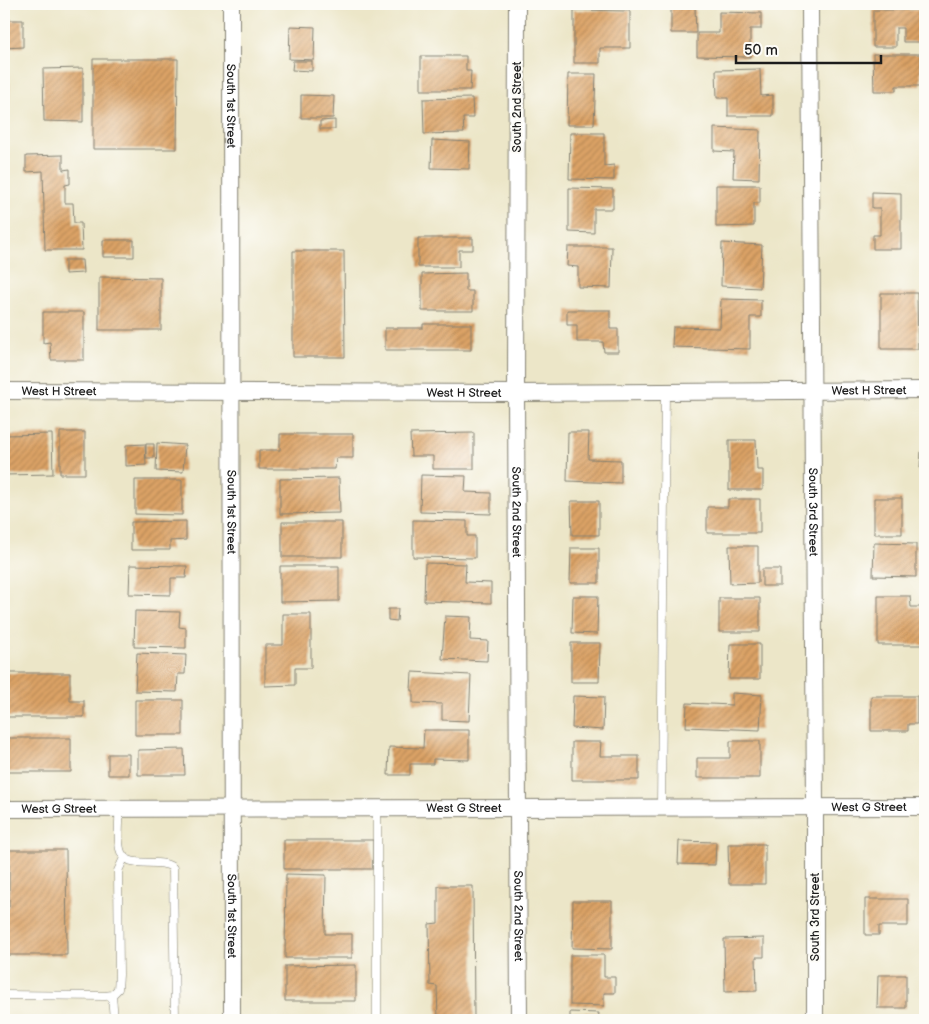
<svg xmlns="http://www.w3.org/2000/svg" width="929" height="1024" font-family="'Balsamiq Sans',sans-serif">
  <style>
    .building { fill: url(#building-hatch) }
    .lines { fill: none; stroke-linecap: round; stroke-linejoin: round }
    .service-casing { stroke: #848172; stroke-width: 9 }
    .minor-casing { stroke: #848172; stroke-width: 18 }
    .service { stroke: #fff; stroke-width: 8 }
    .minor { stroke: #fff; stroke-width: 16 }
    .labels { text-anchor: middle; stroke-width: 4; stroke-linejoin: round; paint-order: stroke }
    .street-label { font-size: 12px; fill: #1c1c1c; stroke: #fdfcf7 }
  </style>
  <defs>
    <pattern id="building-hatch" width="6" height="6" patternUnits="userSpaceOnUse" patternTransform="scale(1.25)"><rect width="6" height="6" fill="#dca366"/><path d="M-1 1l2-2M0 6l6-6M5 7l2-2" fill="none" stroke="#b28453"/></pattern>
  </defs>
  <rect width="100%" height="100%" fill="#fdfcf7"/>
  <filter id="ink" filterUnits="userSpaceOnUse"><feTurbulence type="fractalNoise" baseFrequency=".02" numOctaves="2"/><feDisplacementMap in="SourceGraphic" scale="10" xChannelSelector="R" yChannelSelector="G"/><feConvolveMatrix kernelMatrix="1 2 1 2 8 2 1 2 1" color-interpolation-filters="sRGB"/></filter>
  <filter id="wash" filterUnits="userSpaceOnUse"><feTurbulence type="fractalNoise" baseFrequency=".0096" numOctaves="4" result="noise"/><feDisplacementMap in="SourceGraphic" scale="20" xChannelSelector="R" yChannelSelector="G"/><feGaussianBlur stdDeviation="1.12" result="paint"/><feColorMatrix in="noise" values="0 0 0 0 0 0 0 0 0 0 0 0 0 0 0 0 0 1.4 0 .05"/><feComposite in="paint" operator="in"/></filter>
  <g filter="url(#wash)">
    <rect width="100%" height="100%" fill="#ece6c8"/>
    <g id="blocks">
      <path class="building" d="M671,7H695L696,33H671Z
        M574,10L630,11V48H600V63H574Z
        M873,10H921V42H903V28H896V47H873Z
        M719,12L761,13V29H750V57L697,56V33H719Z
        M4,20H23V47L4,48Z
        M290,26L315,27L314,60L289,59Z
        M873,54H921V86H896V91H874Z
        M421,56H466V71H471L470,90H421Z
        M93,59H178L177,149H93Z
        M293,61H312V71L292,70Z
        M83,68V122L44,121L43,69Z
        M760,69L761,96L773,95V116H728V98H717L716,70Z
        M568,74H596L594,125H567Z
        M4,83H10L9,110H4Z
        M301,95L334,96L333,118H301Z
        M472,98L473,118H463L464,133L424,134L423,99Z
        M335,120V129H320V121Z
        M714,128L760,130L759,179L733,178L734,152L714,151Z
        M570,133H604V166L614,165V180L569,179Z
        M432,140L470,142L469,169L431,168Z
        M63,155V170L70,169V184L65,185V203H73L74,223H81L82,250H45L43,171L26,172V156Z
        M716,185H760V203H754V226L716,227Z
        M569,188L613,189V209H594V233L569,232Z
        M872,192L901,193V249H873V235H880V208H872Z
        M418,238H473V250H459V267H418Z
        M103,240H134V257H103Z
        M722,243L762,245L760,288L721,286Z
        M568,247H612L611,288L578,287V267L567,266Z
        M293,251H344L345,357H293Z
        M65,260H82L83,273L65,274Z
        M466,273V291H473V311H422V274Z
        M99,277L161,278V330H99Z
        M881,293H917L918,349H881Z
        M721,299L761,300V317H750V349L672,347L673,327L720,328Z
        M567,310H610V329H618V352H604L603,342H577V325H567Z
        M43,312H84V360H51L50,342L43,343Z
        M423,324H471V350H385V328H423Z
        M60,432H85V474H60Z
        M568,432H589L588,459L621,460V483L567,481Z
        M474,433V469H433V456H411L410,434Z
        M52,434L53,474L4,475V435Z
        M280,434H353V458H336L335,469H259V450H280Z
        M729,440H756L757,470H763V490H729Z
        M157,443L185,445L183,472L156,471Z
        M145,444L146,465L126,466V445Z
        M146,444H154V458H146Z
        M921,451H925V468H920Z
        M421,475L466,476L465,492L491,493V514L420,512Z
        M339,478L340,513L280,514V479Z
        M135,480H182V515L135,514Z
        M874,498H902V534H874Z
        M728,499H760V533H707V507H728Z
        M571,501H599V535H572Z
        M413,520L467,521V536H475V558L413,557Z
        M186,521V540L170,541V550H131V522Z
        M282,522H342V557H282Z
        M874,543L916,544V577L873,576Z
        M729,546H758V583L730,584Z
        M571,548H599V583H570Z
        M425,563L466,564L465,582L491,583V603L424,601Z
        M130,565L187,566L186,578H171V595L129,594Z
        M280,566H339V601L280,602Z
        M762,569H780V586H762Z
        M573,596H598L597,634L572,633Z
        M878,596H910L911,607H925V645H878Z
        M719,598H760V632H719Z
        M388,609H398L397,621L388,620Z
        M135,611L180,612L179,627L186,628V648L134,647Z
        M283,614H311V668H295V685L265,686V645H283Z
        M445,616L471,617L470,640L488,641L487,661L442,659Z
        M571,643H600L599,682H571Z
        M730,644H760V679H729Z
        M137,653L186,655L185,674H178L177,692L135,691Z
        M412,672L471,675L469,721L442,720V704L413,703V690H411Z
        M4,673H70V701H84V717H4Z
        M732,693L762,695L760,730L686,727L687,703L732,705Z
        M573,696L604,697L603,730L572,728Z
        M871,696H917V724H908V731H871Z
        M135,700H183V735H135Z
        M424,730H469V760L433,759V764H410V775H388L389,747L423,748Z
        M4,738H71V772H4Z
        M730,741H760V778H697V758H730Z
        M572,742H601L600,756H639V780H572Z
        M184,749L185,775H138V750Z
        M108,754H129V775H108Z
        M284,840H373V869H284Z
        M679,841L716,842L715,865L678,864Z
        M728,844H765V884H729Z
        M9,850H66L67,955H4V907H9Z
        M286,874L326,875L325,934H352V958H285Z
        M438,886H473L474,1020H438L437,986L430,985L429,924L438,923Z
        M865,899H908V926H879V935H865Z
        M573,901H612V949L572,948Z
        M764,938V957H756L757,991L725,992L724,939Z
        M570,955H604V977H615V993H604V1006L570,1005Z
        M356,965V1001H285V966Z
        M878,975H906V1008H877Z
        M570,1012L599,1013L598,1020H570Z"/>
    </g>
  </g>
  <g filter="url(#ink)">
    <use href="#blocks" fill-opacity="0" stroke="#848172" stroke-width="1"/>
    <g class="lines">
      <g class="service-casing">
        <path id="service" d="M661,807L665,392
          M119,809C120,822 117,837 120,849C125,872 159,856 173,868L175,1020
          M4,995L105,996L112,995L118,989L119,975L118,871L124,858
          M112,995L114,1020
          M377,1020V808"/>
      </g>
      <g class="minor-casing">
        <g id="minor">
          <path id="s1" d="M231,4L232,1020"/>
          <path id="s2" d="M517,4L516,393L519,1020"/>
          <path id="s3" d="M810,4L815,807V1020"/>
          <path id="s4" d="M4,391L516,393L925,390"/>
          <path id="s5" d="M4,809L925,807"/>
        </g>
      </g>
      <use href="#service" class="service"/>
      <use href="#minor" class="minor"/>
    </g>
  </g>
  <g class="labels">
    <g class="street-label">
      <text dy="4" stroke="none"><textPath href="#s1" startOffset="102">South 1st Street</textPath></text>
      <text transform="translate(517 107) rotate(-90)" y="4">South 2nd Street</text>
      <text dy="4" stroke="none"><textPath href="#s4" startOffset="865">West H Street</textPath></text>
      <text dy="4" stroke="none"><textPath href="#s4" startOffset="55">West H Street</textPath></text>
      <text dy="4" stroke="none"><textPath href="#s4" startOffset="460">West H Street</textPath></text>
      <text dy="4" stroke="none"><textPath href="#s1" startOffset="508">South 1st Street</textPath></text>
      <text dy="4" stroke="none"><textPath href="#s2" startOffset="508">South 2nd Street</textPath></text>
      <text dy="4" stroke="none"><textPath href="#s3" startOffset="508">South 3rd Street</textPath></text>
      <text dy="4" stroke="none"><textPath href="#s5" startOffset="865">West G Street</textPath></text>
      <text dy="4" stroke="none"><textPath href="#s5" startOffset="460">West G Street</textPath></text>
      <text dy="4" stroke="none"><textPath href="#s5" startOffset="55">West G Street</textPath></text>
      <text dy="4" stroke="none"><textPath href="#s1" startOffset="912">South 1st Street</textPath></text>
      <text dy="4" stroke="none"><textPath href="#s2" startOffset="912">South 2nd Street</textPath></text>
      <text transform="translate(815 917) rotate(-90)" y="4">South 3rd Street</text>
    </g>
  </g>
  <rect width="929" height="1024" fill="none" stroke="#fdfcf7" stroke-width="20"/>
  <path d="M736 55v8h145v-8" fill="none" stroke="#1c1c1c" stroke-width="2.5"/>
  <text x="744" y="55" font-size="15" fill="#1c1c1c" stroke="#fdfcf7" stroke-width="4" paint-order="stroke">50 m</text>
</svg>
